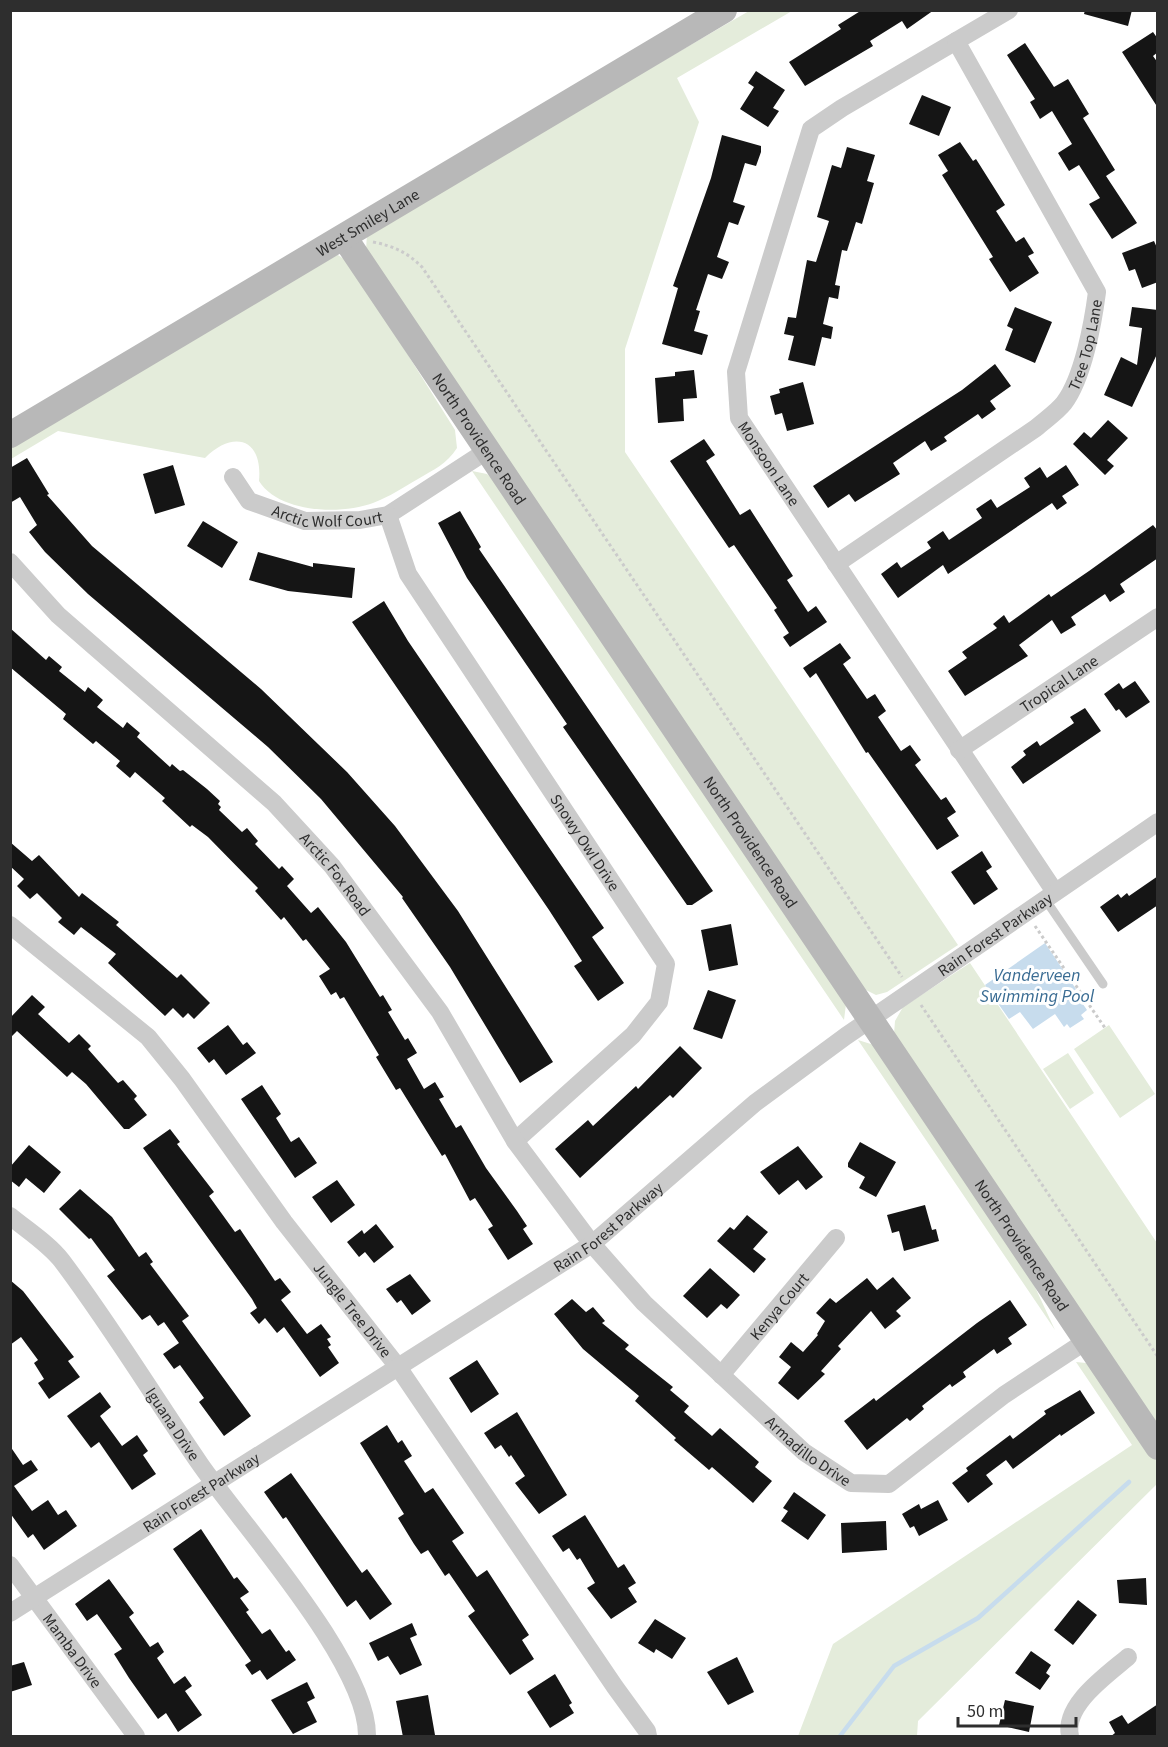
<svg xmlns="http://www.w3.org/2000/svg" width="1168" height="1747" font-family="'Source Sans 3',sans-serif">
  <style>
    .green { fill: #e4ecdb }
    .water { fill: #c7dced }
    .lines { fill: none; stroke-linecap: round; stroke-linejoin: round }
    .stream { stroke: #c7dced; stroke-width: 4.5 }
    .building { fill: #151515 }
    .path { stroke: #cbcbcb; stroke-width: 3; stroke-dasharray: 3 3; stroke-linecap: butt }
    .lane { stroke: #cbcbcb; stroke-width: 9 }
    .street { stroke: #cbcbcb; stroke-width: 18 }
    .secondary { stroke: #b8b8b8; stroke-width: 26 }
    .labels { text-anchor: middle; stroke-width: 6; stroke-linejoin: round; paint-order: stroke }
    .street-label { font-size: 16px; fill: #2e2e2e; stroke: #fff }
    .water-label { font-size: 18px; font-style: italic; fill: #3a6c93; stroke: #fff }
  </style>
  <rect width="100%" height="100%" fill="#fff"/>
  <path class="green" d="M749,11H792L677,78L699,122L625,349V452L958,945L887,992L876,995L864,989L366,251L367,233Z
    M338,255L351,264L455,430L457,448C447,464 433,470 418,479C404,487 389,497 373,503C341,515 279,513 259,481C263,438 233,430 205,458L58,431L11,459L10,441L327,256Z
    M472,471L487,474L493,479L846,1004L844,1020Z
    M970,963L1157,1243V1427L894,1034L895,1021L903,1007Z
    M1109,1025L1155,1094L1120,1118L1074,1049Z
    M858,1040L874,1045L1028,1272L1055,1330Z
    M1068,1053L1094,1093L1070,1109L1043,1069Z
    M1076,1362L1086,1363L1098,1373L1157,1462V1484L918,1721L917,1736H798L833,1644L1132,1445Z"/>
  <path class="water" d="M1045,943L1076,989L1074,991L1087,1010L1081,1015L1084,1019L1070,1028L1067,1024L1064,1027L1055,1014L1033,1029L1020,1012L1009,1019L985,985Z"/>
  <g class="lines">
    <path class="stream" d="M840,1736L894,1666L978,1618L1129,1482"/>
  </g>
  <path class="building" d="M862,10H934L907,29L902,21L870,41L873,46L805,86L789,62L841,29L838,25Z
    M1085,10H1132L1128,26L1084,14Z
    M1153,32L1158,39V52L1153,56L1158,63V108L1122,52Z
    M1025,43L1054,87L1068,79L1089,114L1083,118L1115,170L1106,176L1137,223L1112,239L1089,204L1100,198L1079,165L1069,171L1058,153L1072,144L1052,111L1040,119L1030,102L1035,99L1007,55Z
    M756,71L785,90L773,108L779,111L768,127L740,109L754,87L748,83Z
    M922,95L951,107L939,136L909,124Z
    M722,135L761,146V152L756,166L745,163L733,202L745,206L738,225L729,222L717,257L729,262L722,279L708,274L696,310L700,311L694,331L708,335L702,355L662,344L678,288L673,286L711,178Z
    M960,142L973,161L976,159L1005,205L996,211L1016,242L1024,237L1034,253L1028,256L1039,273L1010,292L989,259L993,257L942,175L948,171L938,155Z
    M847,147L875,155L867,181L874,183L862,224L856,222L847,251L842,250L835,285L840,286L838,299L829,297L823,324L833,327L831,339L822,337L815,366L788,360L794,336L784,334L788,317L796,318L807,260L816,262L829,221L817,217L832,165L841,168Z
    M1154,241L1158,250V282L1142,288L1135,269L1129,271L1122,253Z
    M1015,307L1052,322L1035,363L1005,350L1013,329L1007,326Z
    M1132,307L1158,310V352L1132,407L1104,395L1121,357L1137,365L1142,328L1129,326Z
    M995,364L1011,386L990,401L996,409L982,419L978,414L944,437L947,441L931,451L925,441L893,463L900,474L855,502L849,494L828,508L813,486L962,390Z
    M694,370L697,398L683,399L684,421L658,423L655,378L675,376V372Z
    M803,382L814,424L787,431L782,413L775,415L770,396L780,393L779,389Z
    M1108,420L1128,438L1107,460L1114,466L1105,475L1073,444L1084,432L1091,438Z
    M704,439L715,455L706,461L740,515L750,509L793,576L787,580L808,612L816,606L827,622L790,647L783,637L789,633L774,610L777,608L734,545L729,548L670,461Z
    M27,458L49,494L47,495L92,546L261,689L347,772L395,826L458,911L553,1062L520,1083L450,967L402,898L403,897L321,799L268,747L88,594L45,552L29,532L37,525L20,497L10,503V468Z
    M173,465L185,505L155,514L143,474Z
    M1066,465L1079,485L1062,496L1067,503L1057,510L1052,503L948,574L943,565L898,598L881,574L897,562L901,568L931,548L927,542L943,531L949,540L982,518L976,509L991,499L997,508L1030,487L1024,478L1040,467L1047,478Z
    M460,511L481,547L479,549L713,891L692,905H687L563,727L567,724L467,578L438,523Z
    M203,521L238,542L222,568L187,546Z
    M1153,525L1158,531V558L1120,584L1125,592L1110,602L1105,594L1071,617L1076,625L1061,634L1052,620L1019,645L1028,656L965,696L948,671L967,658L962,652L997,628L993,624L1004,615L1009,623L1049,594L1051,597L1089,571Z
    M258,552L313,567V563L355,568L352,598L288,591L249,580Z
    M384,601L408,641L604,928L592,937L624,983L598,1001L574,966L582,961L549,910L352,622Z
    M10,628L46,660L49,656L62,667L59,671L85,692L88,687L103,700L97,707L123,728L127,722L140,733L137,737L170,767L172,764L180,771L183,770L207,789L220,801L218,804L221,807L219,810L242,832L247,828L258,841L255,844L279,869L282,866L294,879L287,886L311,913L318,907L346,942L380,997L383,995L392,1010L388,1012L405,1040L408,1038L417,1053L407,1059L424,1089L435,1082L444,1097L439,1099L456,1128L461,1125L486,1168L517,1211L527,1226L523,1229L533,1244L508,1260L488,1229L493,1226L475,1198L470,1201L445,1154L442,1156L400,1088L396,1090L376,1057L379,1055L344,997L340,999L336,992L331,995L319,976L330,969L306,939L303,941L284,917L281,920L255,891L258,888L208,837L192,825L190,827L162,801L165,798L135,772L130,778L116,766L120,761L96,741L93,744L63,719L66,714L10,667Z
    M840,643L851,658L843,664L867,699L875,694L886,711L878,717L901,751L910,745L921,760L915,765L941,800L946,797L956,812L947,818L959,836L937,850L868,752L866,753L816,673L810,678L803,668Z
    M1135,681L1150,702L1126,718L1119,709L1116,711L1104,694L1119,683L1123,689Z
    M1085,708L1101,731L1023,784L1011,767L1026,755L1023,751L1037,741L1040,746L1074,723L1070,717Z
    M10,842L32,861L39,855L79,897L82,893L119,922L116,925L177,978L181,974L210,1003L194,1019L188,1013L183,1018L173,1008L165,1016L108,963L116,954L81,927L74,935L58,922L62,918L37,893L30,899L17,886L24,879L10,866Z
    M982,851L992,867L986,871L998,889L974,905L951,872Z
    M1158,876V905L1118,932L1100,907L1118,894L1121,898L1127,893L1129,896Z
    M731,924L738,965L709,971L701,930Z
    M708,990L736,1000L722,1039L693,1029Z
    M32,995L45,1007L38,1014L69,1043L79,1034L91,1046L88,1049L118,1083L123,1080L137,1096L134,1099L147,1115L129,1129H124L86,1084L72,1072L67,1077L17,1031L10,1038V1018Z
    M228,1025L243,1045L247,1042L256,1053L226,1075L214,1059L209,1063L197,1048Z
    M680,1046L702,1068L673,1098L670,1095L580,1178L555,1149L588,1120L593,1126L636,1086L638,1089Z
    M262,1085L281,1114L276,1118L291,1142L299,1137L317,1163L295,1178L241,1099Z
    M170,1129L180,1142L177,1144L214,1192L209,1196L235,1232L240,1229L275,1281L280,1278L291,1292L281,1300L307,1334L321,1324L331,1337L327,1339L331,1345L328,1347L339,1363L320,1377L284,1327L277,1333L265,1318L259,1324L250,1313L257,1308L252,1299L143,1148Z
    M860,1142L896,1162L876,1197L859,1188L865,1177L848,1167V1163Z
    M29,1145L61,1172L44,1193L26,1178L19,1187L10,1180V1167Z
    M798,1146L823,1177L806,1190L798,1180L779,1195L760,1172Z
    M337,1180L355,1205L331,1223L312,1197Z
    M80,1189L112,1217L139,1257L146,1252L153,1262L150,1264L189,1316L182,1321L251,1416L224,1436L199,1402L204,1398L180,1365L174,1369L163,1354L179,1343L164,1322L158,1326L150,1315L142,1320L107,1276L115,1270L91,1238L89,1239L59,1209Z
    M925,1205L932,1230L936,1229L939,1241L904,1251L899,1231L892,1233L887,1215Z
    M747,1215L768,1232L753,1249L766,1259L754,1273L717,1241L730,1227L734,1230Z
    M376,1224L394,1247L374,1263L365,1252L359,1257L347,1242L362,1230L364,1234Z
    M710,1268L740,1295L727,1309L721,1304L707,1318L683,1296Z
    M410,1274L431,1301L412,1315L401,1300L397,1303L386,1289Z
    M893,1277L911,1298L896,1311L901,1316L885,1329L871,1311L838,1346L841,1349L821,1371L825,1374L798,1400L778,1383L791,1367L779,1357L791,1342L803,1352L818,1335L817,1334L825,1321L816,1313L830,1298L836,1303L867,1278L877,1290Z
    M10,1280L23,1291L74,1357L68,1361L80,1377L49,1399L38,1383L44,1379L34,1363L38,1360L21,1337L10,1345Z
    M572,1299L586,1312L593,1307L605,1321L602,1323L629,1345L625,1349L673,1387L670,1390L689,1406L684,1412L712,1436L720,1428L759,1462L755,1467L772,1481L753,1503L712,1467L709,1470L674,1440L676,1438L635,1401L639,1396L583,1349L554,1314Z
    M1010,1300L1027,1325L1008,1338L1012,1344L997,1354L994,1349L963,1372L966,1377L952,1387L950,1384L922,1406L924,1409L910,1421L907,1418L867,1450L844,1421L874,1398L876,1401L977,1323Z
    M477,1360L499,1394L471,1413L449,1378Z
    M1080,1390L1095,1413L1061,1436L1060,1434L1013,1469L1006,1460L986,1475L993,1484L968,1503L952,1483L968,1471L966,1468L1010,1435L1013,1439L1046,1414L1044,1411Z
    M100,1392L111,1407L100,1416L122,1446L137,1435L148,1451L143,1455L156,1474L132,1490L99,1442L91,1448L67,1416Z
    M517,1412L567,1495L539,1514L515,1483L525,1476L511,1455L509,1457L501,1445L495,1449L484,1433Z
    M387,1425L398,1443L402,1440L412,1456L404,1461L425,1493L433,1488L464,1533L452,1541L477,1577L487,1570L529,1635L522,1640L534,1659L510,1675L468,1616L475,1611L449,1573L445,1576L428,1550L421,1554L414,1544L398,1518L404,1514L360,1443Z
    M10,1446L23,1465L31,1460L38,1470L14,1486L32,1511L48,1500L58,1515L66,1510L77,1526L44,1550L33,1534L28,1538L10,1513Z
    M291,1473L362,1573L367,1569L392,1604L370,1620L356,1600L347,1607L286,1517L283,1519L264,1492Z
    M794,1492L826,1515L808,1540L781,1521L788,1511L783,1508Z
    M938,1500L948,1520L919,1536L914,1526L910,1528L902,1514L919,1504L921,1509Z
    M585,1515L618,1568L624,1564L636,1583L628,1588L637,1602L611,1619L587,1588L595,1583L580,1558L577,1560L569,1548L563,1552L552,1536Z
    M886,1521L887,1550L842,1553L841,1523Z
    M201,1529L234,1579L237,1577L249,1592L240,1598L249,1610L246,1612L262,1634L270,1629L286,1652L289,1650L296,1660L267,1680L260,1670L252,1675L245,1665L251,1661L173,1549Z
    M1146,1578L1147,1605L1119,1603L1117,1580Z
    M109,1579L134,1613L129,1617L150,1647L158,1642L164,1652L157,1658L174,1684L185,1676L192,1686L185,1691L202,1715L178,1732L166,1713L158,1719L129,1678L114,1654L122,1649L97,1614L87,1621L75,1604Z
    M1078,1600L1097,1615L1073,1645L1054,1630Z
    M655,1619L686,1638L672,1659L656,1649L654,1653L638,1643Z
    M412,1623L417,1635L410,1638L422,1665L400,1675L388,1656L378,1661L369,1643Z
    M1031,1651L1051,1665L1046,1673L1050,1676L1040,1690L1015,1673Z
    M737,1657L754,1692L728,1705L707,1672Z
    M24,1662L32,1685L10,1692V1666Z
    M555,1674L572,1703L569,1705L574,1713L550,1728L527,1692Z
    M307,1682L315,1698L307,1702L317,1722L293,1734L271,1700Z
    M428,1695L435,1735L403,1737L396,1701Z
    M1005,1700L1034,1706L1029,1732L999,1725Z
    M1158,1704V1737H1110L1115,1733L1109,1722L1122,1715L1128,1724Z"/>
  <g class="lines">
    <path class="path" d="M373,242C393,246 407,252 422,267L902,977
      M1035,926L1105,1028
      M921,1005L1158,1357"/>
    <path class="lane" d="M1045,899L1103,984"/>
    <g class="street">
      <path id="s1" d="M1009,10L842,108L811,129L736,372L739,418L1055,892"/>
      <path id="s2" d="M233,477L249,501L305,521L360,520L388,515L488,450"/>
      <path id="s3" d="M388,515L408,574L666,964L659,1002L633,1035L515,1141"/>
      <path id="s4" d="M10,562L58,615L274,803L332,866L440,1012L515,1141L592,1244L644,1303L804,1452L851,1483L889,1484L1004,1395L1086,1341"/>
      <path id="s5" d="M836,564L1036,428C1045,420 1057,412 1064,403C1083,378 1093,323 1097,292L956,41"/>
      <path id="s6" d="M959,750L1158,617"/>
      <path id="s7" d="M10,925L148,1037L182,1079L284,1222L398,1367L615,1687L647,1731L648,1736"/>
      <path id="s8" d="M10,1216C27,1230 49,1244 62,1261C111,1326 154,1397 200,1464C243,1526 368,1664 367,1736"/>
      <path id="s9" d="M721,1375L836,1238"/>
      <path id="s10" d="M10,1565L136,1736"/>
      <path id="s11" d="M10,1613L592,1244L755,1103L846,1036L1158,822"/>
      <path d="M1070,1736C1063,1705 1107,1675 1128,1657"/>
    </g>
    <g class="secondary">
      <path id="s12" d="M344,237L1158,1447"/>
      <path id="s13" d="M10,435L724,10"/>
    </g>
  </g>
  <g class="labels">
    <g class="street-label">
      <text dy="6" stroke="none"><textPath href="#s13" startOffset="416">West Smiley Lane</textPath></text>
      <text dy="6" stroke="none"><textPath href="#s5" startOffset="342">Tree Top Lane</textPath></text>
      <text dy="6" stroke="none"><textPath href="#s12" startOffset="243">North Providence Road</textPath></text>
      <text dy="6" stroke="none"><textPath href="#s1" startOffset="586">Monsoon Lane</textPath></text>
      <text dy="6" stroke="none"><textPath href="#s2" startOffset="110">Arctic Wolf Court</textPath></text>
      <text dy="6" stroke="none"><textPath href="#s6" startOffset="120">Tropical Lane</textPath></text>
      <text dy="6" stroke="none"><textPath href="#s3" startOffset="384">Snowy Owl Drive</textPath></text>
      <text dy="6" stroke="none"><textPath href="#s12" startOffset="729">North Providence Road</textPath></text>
      <text dy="6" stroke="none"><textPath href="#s4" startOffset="452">Arctic Fox Road</textPath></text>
      <text dy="6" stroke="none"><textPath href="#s11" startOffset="1198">Rain Forest Parkway</textPath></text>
      <text dy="6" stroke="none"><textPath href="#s11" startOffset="712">Rain Forest Parkway</textPath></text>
      <text dy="6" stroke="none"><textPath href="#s12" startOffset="1215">North Providence Road</textPath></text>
      <text dy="6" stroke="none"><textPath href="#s9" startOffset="90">Kenya Court</textPath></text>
      <text dy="6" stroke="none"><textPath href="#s7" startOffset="519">Jungle Tree Drive</textPath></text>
      <text dy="6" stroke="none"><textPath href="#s8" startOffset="266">Iguana Drive</textPath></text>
      <text dy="6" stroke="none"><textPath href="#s4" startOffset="1203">Armadillo Drive</textPath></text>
      <text dy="6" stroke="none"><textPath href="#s11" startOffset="226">Rain Forest Parkway</textPath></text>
      <text dy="6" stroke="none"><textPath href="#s10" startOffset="106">Mamba Drive</textPath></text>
    </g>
    <g class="water-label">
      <text x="1037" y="981">Vanderveen<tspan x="1037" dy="21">Swimming Pool</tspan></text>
    </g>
  </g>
  <rect width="1168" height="1747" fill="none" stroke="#2e2e2e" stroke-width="24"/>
  <path d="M958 1717v9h118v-9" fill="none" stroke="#2e2e2e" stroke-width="3"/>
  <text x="967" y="1717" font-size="18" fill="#2e2e2e" stroke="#ffffff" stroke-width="4.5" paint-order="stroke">50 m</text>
</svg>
